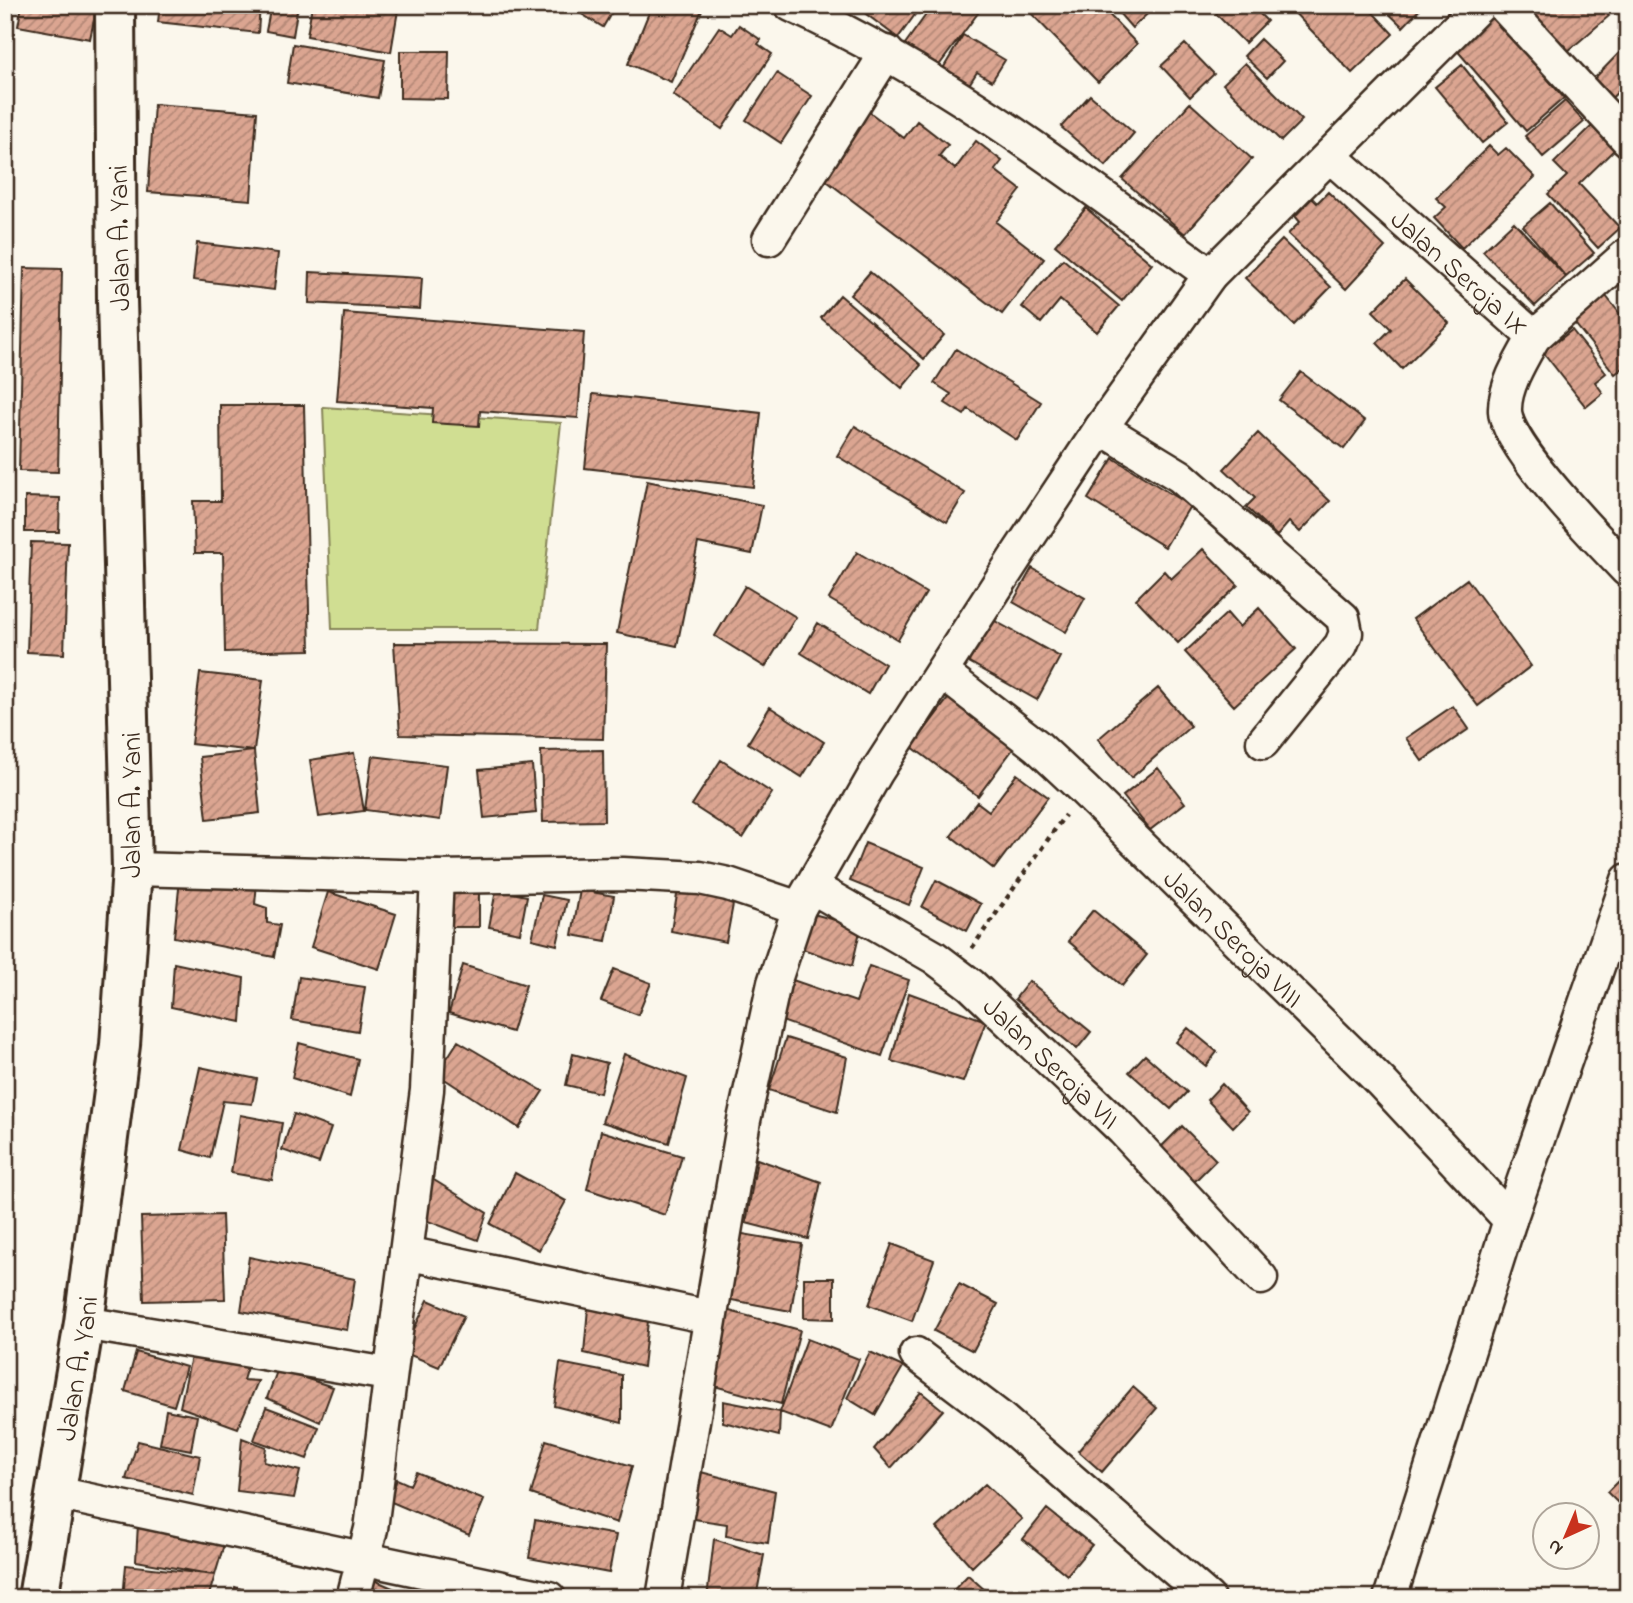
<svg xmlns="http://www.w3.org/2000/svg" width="1633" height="1603" font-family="'Indie Flower',sans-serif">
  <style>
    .grass { fill: #d0de92; stroke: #868458; stroke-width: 2 }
    .building { fill: url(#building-hatch); stroke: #3b2a1e; stroke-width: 2 }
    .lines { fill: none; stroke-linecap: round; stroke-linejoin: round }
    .street-casing { stroke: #3b2a1e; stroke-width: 37 }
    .highway-casing { stroke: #3b2a1e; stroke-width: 44 }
    .path { stroke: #3b2a1e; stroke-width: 4.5; stroke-dasharray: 5 5; stroke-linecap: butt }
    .street { stroke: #fbf7ec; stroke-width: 32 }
    .highway { stroke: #fbf7ec; stroke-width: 38 }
    .labels { text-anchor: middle; stroke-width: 5; stroke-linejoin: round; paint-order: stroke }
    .street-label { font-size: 28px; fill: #3b2a1e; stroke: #fbf7ec }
  </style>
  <defs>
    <pattern id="building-hatch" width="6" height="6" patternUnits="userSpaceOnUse" patternTransform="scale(1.75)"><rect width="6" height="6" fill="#dba591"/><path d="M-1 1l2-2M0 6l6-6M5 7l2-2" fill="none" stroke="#b38776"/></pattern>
  </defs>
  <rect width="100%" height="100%" fill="#fbf7ec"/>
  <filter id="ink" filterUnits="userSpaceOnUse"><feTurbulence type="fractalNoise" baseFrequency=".0143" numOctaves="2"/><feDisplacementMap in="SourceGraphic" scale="14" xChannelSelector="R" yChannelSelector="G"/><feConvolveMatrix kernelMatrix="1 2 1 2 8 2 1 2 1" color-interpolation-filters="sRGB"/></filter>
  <g filter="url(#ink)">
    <path class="grass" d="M323,407L561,423L539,629H332Z"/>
    <path class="building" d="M22,5H97L90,39L18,26Z
      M160,5H260L258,33L158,22Z
      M271,5H298L293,36L266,31Z
      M312,5H372L398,10L391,52L307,36Z
      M567,5H616L603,27Z
      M652,5H691L702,10L671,82L628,64Z
      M872,5H922L898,38L866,14Z
      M933,5H984L937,68L905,44Z
      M1023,5H1100L1137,44L1098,82Z
      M1112,5H1157L1132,28Z
      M1224,5H1251L1267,21L1245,43L1216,14Z
      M1287,5H1366L1393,34L1352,73Z
      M1380,5H1424L1403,27Z
      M1538,5H1561L1563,8L1567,5H1600L1609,16L1561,57L1525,17Z
      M1612,5H1628V24Z
      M1493,16L1564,98L1526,131L1455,48Z
      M739,25L761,40L758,44L772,54L722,129L673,95L719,27L732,35Z
      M963,35L1005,60L992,81L977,72L967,88L941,72Z
      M1260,39L1283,61L1267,78L1244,56Z
      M293,44L385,60L378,98L287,83Z
      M1185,44L1214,74L1190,97L1161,66Z
      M400,51H449L448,99L400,98Z
      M1620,52L1628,59V81L1607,103L1588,85Z
      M1245,63L1302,120L1281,141L1223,84Z
      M1462,65L1508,122L1482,143L1435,87Z
      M777,73L812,96L781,143L746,120Z
      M1628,94V124L1611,109Z
      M1090,95L1134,133L1106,166L1061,127Z
      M1565,101L1584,122L1543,157L1525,136Z
      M1190,103L1252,159L1185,234L1122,179Z
      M154,104L257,112L251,200L148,192Z
      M864,108L904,138L917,121L948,145L939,156L955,169L976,141L1002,161L995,170L1021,190L996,222L1044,259L1002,314L815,172Z
      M1593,125L1616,148L1579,184L1620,228L1598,248L1548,194L1567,176L1554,163Z
      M1489,146L1498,155L1506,148L1535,177L1462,248L1434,218L1446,207L1436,198Z
      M1328,192L1385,247L1346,289L1288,234L1300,222L1295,216L1312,198L1317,203Z
      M1550,203L1594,253L1566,277L1523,226Z
      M1086,208L1152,264L1122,301L1055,245Z
      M1514,222L1566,277L1535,306L1483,251Z
      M1282,240L1331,287L1294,325L1245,278Z
      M197,243L278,253L274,290L193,280Z
      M1063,259L1119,306L1097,332L1060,300L1041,323L1022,307Z
      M24,268L62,269L58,472L19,471Z
      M310,272L422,278L420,309L309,303Z
      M870,272L944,335L924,359L850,295Z
      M1405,279L1449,323L1402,369L1377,343L1391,329L1373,311Z
      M1602,291L1628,324V364L1615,374L1569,316Z
      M840,295L921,365L902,388L821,318Z
      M344,313L584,332L578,418L480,411L479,426L432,423L433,408L337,401Z
      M1572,330L1606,373L1595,382L1603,393L1586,407L1536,343L1552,331L1559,340Z
      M956,349L1041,402L1017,440L968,409L964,415L945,403L951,394L934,383Z
      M1301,372L1365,421L1344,449L1279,400Z
      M593,394L761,413L753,487L585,468Z
      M220,405H304L310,650L225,652L223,553H195L193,501H221Z
      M855,426L965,493L947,522L837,456Z
      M1258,433L1330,501L1300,532L1289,522L1277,536L1246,507L1255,498L1224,469Z
      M1113,458L1190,506L1165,547L1088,499Z
      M647,481L762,505L752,554L698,543L677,646L617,633Z
      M25,497L60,498L59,532H25Z
      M31,542L68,543L64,654L27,652Z
      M1203,549L1238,585L1178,643L1136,599L1164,571L1171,579Z
      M857,552L926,593L898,640L829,599Z
      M1032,568L1085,598L1066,632L1013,602Z
      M1467,579L1531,666L1478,706L1413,619Z
      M745,586L796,617L765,667L715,636Z
      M1259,608L1296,649L1234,706L1185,652L1227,613L1239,627Z
      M986,616L1060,657L1037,700L962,658Z
      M818,623L885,664L868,694L801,653Z
      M394,643L606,644L603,739L400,735Z
      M200,673L263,680L254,751L191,744Z
      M1158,688L1191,726L1131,778L1098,739Z
      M953,692L1019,741L978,796L912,747Z
      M1453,706L1469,729L1422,761L1406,738Z
      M770,707L824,742L802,777L748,743Z
      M603,750L604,821L543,822L541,751Z
      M254,751L260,813L207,819L200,757Z
      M354,753L364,811L319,817L310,760Z
      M372,756L447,765L440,820L365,810Z
      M721,760L772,793L743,838L692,805Z
      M532,765L536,813L484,818L479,770Z
      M1158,768L1185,803L1150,830L1123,796Z
      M1017,774L1048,797L994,869L951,836L977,802L989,811Z
      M865,843L924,867L909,905L850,881Z
      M180,879L257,883L255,904L267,908V923L280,925L274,957L174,937Z
      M936,880L981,904L967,931L922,907Z
      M439,886H479V927H440Z
      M678,889L734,899L726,942L671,931Z
      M496,890L527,896L520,933L489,927Z
      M580,890L614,896L606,941L572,935Z
      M328,892L396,914L379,969L311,947Z
      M542,895L567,900L557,945L532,939Z
      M1093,910L1147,955L1122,986L1068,941Z
      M806,912L861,927L852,966L791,945Z
      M174,963L244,978L241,1022L171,1007Z
      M463,965L526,985L512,1032L449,1013Z
      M869,966L909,980L882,1056L770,1017L784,977L856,1002Z
      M614,969L651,983L638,1015L601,1001Z
      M299,977L365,987L358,1031L292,1020Z
      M1029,981L1091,1032L1077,1049L1015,999Z
      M909,993L986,1021L963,1082L891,1061Z
      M1188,1028L1217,1052L1206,1066L1176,1042Z
      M786,1038L847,1057L837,1112L769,1090Z
      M458,1041L543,1091L519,1128L437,1074Z
      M299,1043L358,1059L350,1097L292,1078Z
      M573,1054L607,1063L600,1093L566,1085Z
      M624,1054L687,1078L669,1143L602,1122Z
      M1145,1055L1187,1092L1171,1109L1129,1072Z
      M200,1067L257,1079L252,1104L223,1101L210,1158L182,1150Z
      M1222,1084L1248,1112L1233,1127L1207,1100Z
      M294,1114L331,1128L319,1163L282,1150Z
      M240,1115L282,1123L272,1180L231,1173Z
      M1182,1126L1216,1160L1192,1184L1158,1150Z
      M601,1131L682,1156L665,1215L587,1189Z
      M757,1159L821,1182L808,1239L746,1223Z
      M421,1172L487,1213L478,1240L404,1212Z
      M515,1173L566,1201L539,1250L490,1224Z
      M222,1215L225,1299L144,1301L141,1217Z
      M737,1233L802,1244L791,1311L726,1299Z
      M892,1244L934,1260L912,1321L869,1305Z
      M249,1257L355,1279L347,1330L241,1311Z
      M804,1278H834V1319L804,1318Z
      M959,1284L998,1304L973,1351L934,1331Z
      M428,1300L464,1316L439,1367L403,1352Z
      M588,1308L648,1321L643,1367L584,1353Z
      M722,1309L800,1330L781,1404L703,1383Z
      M807,1339L859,1359L831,1431L780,1412Z
      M193,1347L247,1367L243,1380L258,1381L238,1428L180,1407Z
      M136,1352L186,1367L174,1406L125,1391Z
      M870,1352L903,1367L875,1415L847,1398Z
      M280,1363L300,1366L298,1376L333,1387L320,1422L267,1398Z
      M560,1363L622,1375V1423L554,1406Z
      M1133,1387L1157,1408L1102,1472L1078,1451Z
      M921,1392L943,1410L891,1468L874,1449Z
      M723,1401L780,1412L779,1436L723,1422Z
      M266,1407L319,1427L307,1459L254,1440Z
      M166,1410L197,1416L191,1450L160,1444Z
      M242,1438L266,1447L264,1462L300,1471L294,1498L237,1491Z
      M546,1440L632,1466L617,1523L531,1494Z
      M138,1441L200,1456L193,1495L126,1479Z
      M693,1470L775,1491L768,1543L726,1536L727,1524L687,1518Z
      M416,1472L484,1500L469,1535L389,1501L397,1479L410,1485Z
      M1621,1478L1628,1485L1626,1511L1607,1492Z
      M985,1484L1022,1519L972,1567L937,1528Z
      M1047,1509L1092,1545L1067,1575L1023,1539Z
      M535,1520L616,1535L609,1573L529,1558Z
      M138,1523L225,1541L215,1575L136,1561Z
      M714,1539L764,1555L756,1598H707Z
      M126,1565L215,1575L208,1598H123Z
      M968,1575L994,1598H946Z
      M374,1580L416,1598H367Z
      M235,1587L269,1598H233Z"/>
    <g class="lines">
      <g class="street-casing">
        <g id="street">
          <path d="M791,5C942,74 1077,177 1210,275"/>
          <path d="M1503,5L1628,140"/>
          <path id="s1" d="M1331,157L1534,337C1522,358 1504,387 1505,411C1506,446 1601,543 1628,571"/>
          <path d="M769,239L887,52"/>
          <path d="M1534,337L1628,254"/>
          <path d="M1101,428L1180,476L1343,618L1346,633L1341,645L1263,742"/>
          <path id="s2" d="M943,673L1037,746L1083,789L1381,1082L1510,1220"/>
          <path d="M132,869L437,877L623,874L700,878L728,884L799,908"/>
          <path id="s3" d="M812,887L934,957L971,985L1123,1130L1261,1278"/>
          <path d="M406,1253L427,1090L437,877"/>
          <path d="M84,1323L388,1374"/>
          <path d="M916,1354L998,1416L1208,1598"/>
          <path d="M56,1493L549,1598"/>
          <path d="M353,1598L371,1529L406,1253L709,1317"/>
          <path d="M663,1598L744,1120L774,983L799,908L876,773L1017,555L1101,428L1210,275L1480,5"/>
          <path d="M1390,1598L1510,1220L1628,880"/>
        </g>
      </g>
      <g class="highway-casing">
        <g id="highway">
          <path id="s4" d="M38,1598L84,1323L120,1045L132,869L117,300L115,5"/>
        </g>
      </g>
      <path class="path" d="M972,948L1065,815"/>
      <use href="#street" class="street"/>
      <use href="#highway" class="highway"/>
    </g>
  </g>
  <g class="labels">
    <g class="street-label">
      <text transform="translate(118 238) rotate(-91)" y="10">Jalan A. Yani</text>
      <text dy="10" stroke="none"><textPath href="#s1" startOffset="173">Jalan Seroja IX</textPath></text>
      <text transform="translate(130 805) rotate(-90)" y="10">Jalan A. Yani</text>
      <text dy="10" stroke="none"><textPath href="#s2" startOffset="394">Jalan Seroja VIII</textPath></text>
      <text dy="10" stroke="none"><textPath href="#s3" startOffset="299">Jalan Seroja VII</textPath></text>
      <text dy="10" stroke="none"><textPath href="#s4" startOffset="233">Jalan A. Yani</textPath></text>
    </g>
  </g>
  <rect width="1633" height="1603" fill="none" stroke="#fbf7ec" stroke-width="28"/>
  <rect x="14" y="14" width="1605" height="1575" fill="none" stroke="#3b2a1e" stroke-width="2.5" filter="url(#ink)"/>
  <g transform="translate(1566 1536) rotate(224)"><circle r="33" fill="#fbf7ec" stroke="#aea59a" stroke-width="2"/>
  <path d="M0-5L12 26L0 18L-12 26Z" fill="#c8321e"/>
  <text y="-10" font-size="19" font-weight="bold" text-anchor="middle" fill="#3b2a1e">N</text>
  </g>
</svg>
